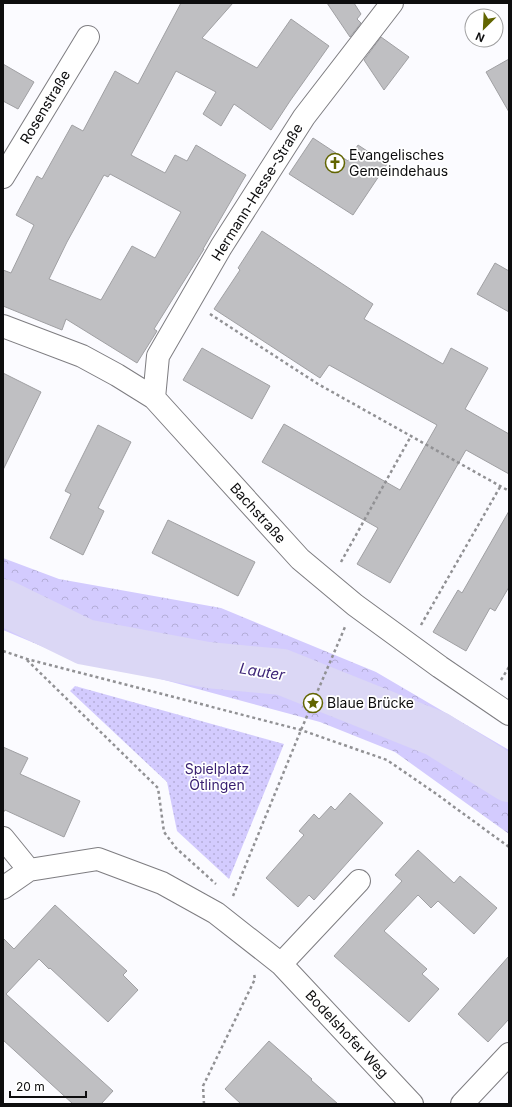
<svg xmlns="http://www.w3.org/2000/svg" width="512" height="1107" font-family="Inter,sans-serif">
  <style>
    .grass { fill: url(#grass-dots) }
    .forest { fill: url(#forest-crowns) }
    .lines { fill: none; stroke-linecap: round; stroke-linejoin: round }
    .river { stroke: #dbd7f5; stroke-width: 46 }
    .building { fill: #bfbfc2; stroke: #a0a0a3; fill-rule: evenodd }
    .minor-casing { stroke: #7e7d81; stroke-width: 24 }
    .path { stroke: #919194; stroke-width: 2.5; stroke-dasharray: 3 3; stroke-linecap: butt }
    .minor { stroke: #fff; stroke-width: 22 }
    .labels { text-anchor: middle; stroke-width: 3.5; stroke-linejoin: round; paint-order: stroke }
    .street-label { font-size: 14px; fill: #0d0d0e; stroke: #fff }
    .poi-label { font-size: 14px; fill: #0d0d0e; stroke: #fff; text-anchor: start }
    .park-label { font-size: 14px; fill: #392071; stroke: #fff }
    .water-label { font-size: 15px; font-style: italic; fill: #3e2678; stroke: #fff }
  </style>
  <defs>
    <pattern id="grass-dots" width="8" height="8" patternUnits="userSpaceOnUse"><rect width="8" height="8" fill="#d3cbfe"/><path d="M2 2h.1M6 6h.1" fill="none" stroke="#b4add8" stroke-width="1.8" stroke-linecap="round"/></pattern>
    <pattern id="forest-crowns" width="20" height="18" patternUnits="userSpaceOnUse"><rect width="20" height="18" fill="#d3cbfe"/><path d="M2 6a3 3 0 1 1 6 0M12 15a3 3 0 1 1 6 0" fill="none" stroke="#b4add8"/></pattern>
  </defs>
  <rect width="100%" height="100%" fill="#fbfbff"/>
  <path class="grass" d="M75,686L284,744L229,879L177,831L167,782L70,691Z"/>
  <path class="forest" d="M3,558L59,579L221,608L376,672L509,750V834L395,752L320,722L46,648L3,630Z"/>
  <g class="lines">
    <path class="river" d="M3,602L85,642L208,665L282,672L437,734L509,779"/>
  </g>
  <path class="building" d="M181,3H233L202,38L257,68L291,19L329,46L290,101L271,130L234,104L221,126L203,114L216,92L176,71L131,155L165,173L175,155L187,161L196,145L246,175L203,249H204L154,329L157,331L137,363L66,319L62,330L3,306V270L11,273L34,225L16,215L37,176L42,179L72,125L83,131L115,71L138,84ZM110,174L181,212L155,258L132,246L101,300L49,279L67,242L104,175L108,177Z
    M327,3H354L361,14L357,19L361,23L350,37Z
    M381,37L409,57L384,90L364,60Z
    M509,59V112L486,72Z
    M3,64L34,82L18,109L3,101Z
    M313,138L348,161L358,145L387,164L353,215L289,174Z
    M262,231L373,304L364,319L443,364L451,348L488,368L465,409L509,434V474L466,450L390,583L357,564L378,528L262,462L284,424L400,490L437,425L329,365L320,378L214,309L240,270L238,268Z
    M495,263L509,271V312L477,294Z
    M202,348L270,386L252,419L183,380Z
    M3,373L41,392L3,470Z
    M98,425L131,442L98,508L104,511L83,555L50,538L71,494L65,491Z
    M509,511V587L495,611L490,608L466,651L433,632L458,590L462,593Z
    M168,520L255,562L238,596L152,553Z
    M3,747L28,758L20,774L80,801L64,837L5,810L3,813Z
    M350,793L383,823L314,900L309,895L298,907L266,878L304,835L299,831L314,814L319,819L331,806L335,810Z
    M418,850L454,883L460,876L497,908L474,934L438,901L431,908L418,895L384,931L427,969L422,974L439,989L409,1022L334,956L402,881L395,875Z
    M55,905L127,971L123,975L138,990L108,1022L50,968L49,969L39,959L6,994L113,1091L101,1104H73L3,1040V938L14,949Z
    M509,956V1019L488,1042L458,1014Z
    M269,1041L312,1079L311,1080L338,1104H241L225,1089Z"/>
  <g class="lines">
    <g class="minor-casing">
      <path id="minor" d="M3,177L88,37
        M3,326L82,356L117,375L154,398L300,559L355,605L440,667L509,714
        M154,398L158,356L221,247L304,117L392,3
        M3,838L29,870
        M3,888L29,870L98,859L162,883L216,913L281,964L412,1104
        M281,964L359,881
        M462,1104L509,1054"/>
    </g>
    <path class="path" d="M210,314L318,384L509,491
      M341,562L411,436
      M421,625L500,487
      M3,651L27,659L301,730L387,760L435,793L509,847
      M27,660L158,788L164,832L176,848L216,884
      M501,680L509,667
      M233,896L301,730L345,627
      M204,1104L203,1086L255,979L254,974"/>
    <use href="#minor" class="minor"/>
  </g>
  <defs>
    <g id="church-ring" transform="scale(1)"><circle r="9.5" fill="#fff" stroke="#626500" stroke-width="1.5"/><path d="M-1.2-6h2.4v3.5h3.3v2.4h-3.3V6h-2.4V-.1h-3.3v-2.4h3.3Z" fill="#626500"/></g>
    <g id="sight-ring" transform="scale(1)"><circle r="9.5" fill="#fff" stroke="#626500" stroke-width="1.5"/><path d="M0-6L1.8-2.2L6-1.7L2.9 1.2L3.7 5.4L0 3.3L-3.7 5.4L-2.9 1.2L-6-1.7L-1.8-2.2Z" fill="#626500"/></g>
  </defs>
  <g fill-rule="evenodd">
    <use href="#church-ring" x="335" y="163"/>
    <use href="#sight-ring" x="313" y="703"/>
  </g>
  <g class="labels">
    <g class="street-label">
      <text transform="translate(45 107) rotate(-59)" y="5">Rosenstraße</text>
      <text transform="translate(257 192) rotate(-58)" y="5">Hermann-Hesse-Straße</text>
      <text transform="translate(258 513) rotate(48)" y="5">Bachstraße</text>
      <text transform="translate(347 1034) rotate(47)" y="5">Bodelshofer Weg</text>
    </g>
    <g class="poi-label">
      <text x="349" y="160">Evangelisches<tspan x="349" dy="16">Gemeindehaus</tspan></text>
      <text x="327" y="708">Blaue Brücke</text>
    </g>
    <g class="park-label">
      <text x="217" y="774">Spielplatz<tspan x="217" dy="16">Ötlingen</tspan></text>
    </g>
    <g class="water-label">
      <text transform="translate(262 672) rotate(9)" y="5">Lauter</text>
    </g>
  </g>
  <rect width="512" height="1107" fill="none" stroke="#0d0d0e" stroke-width="8"/>
  <g transform="translate(484 28) rotate(204)"><circle r="19" fill="#ffffff" stroke="#9e9e9f"/>
  <path d="M0-3L7 15L0 10L-7 15Z" fill="#626500"/>
  <text y="-6" font-size="11" font-weight="bold" text-anchor="middle" fill="#0d0d0e">N</text>
  </g>
  <path d="M10 1091v6h76v-6" fill="none" stroke="#0d0d0e" stroke-width="2"/>
  <text x="16" y="1091" font-size="12" fill="#0d0d0e" stroke="#ffffff" stroke-width="3" paint-order="stroke">20 m</text>
</svg>
